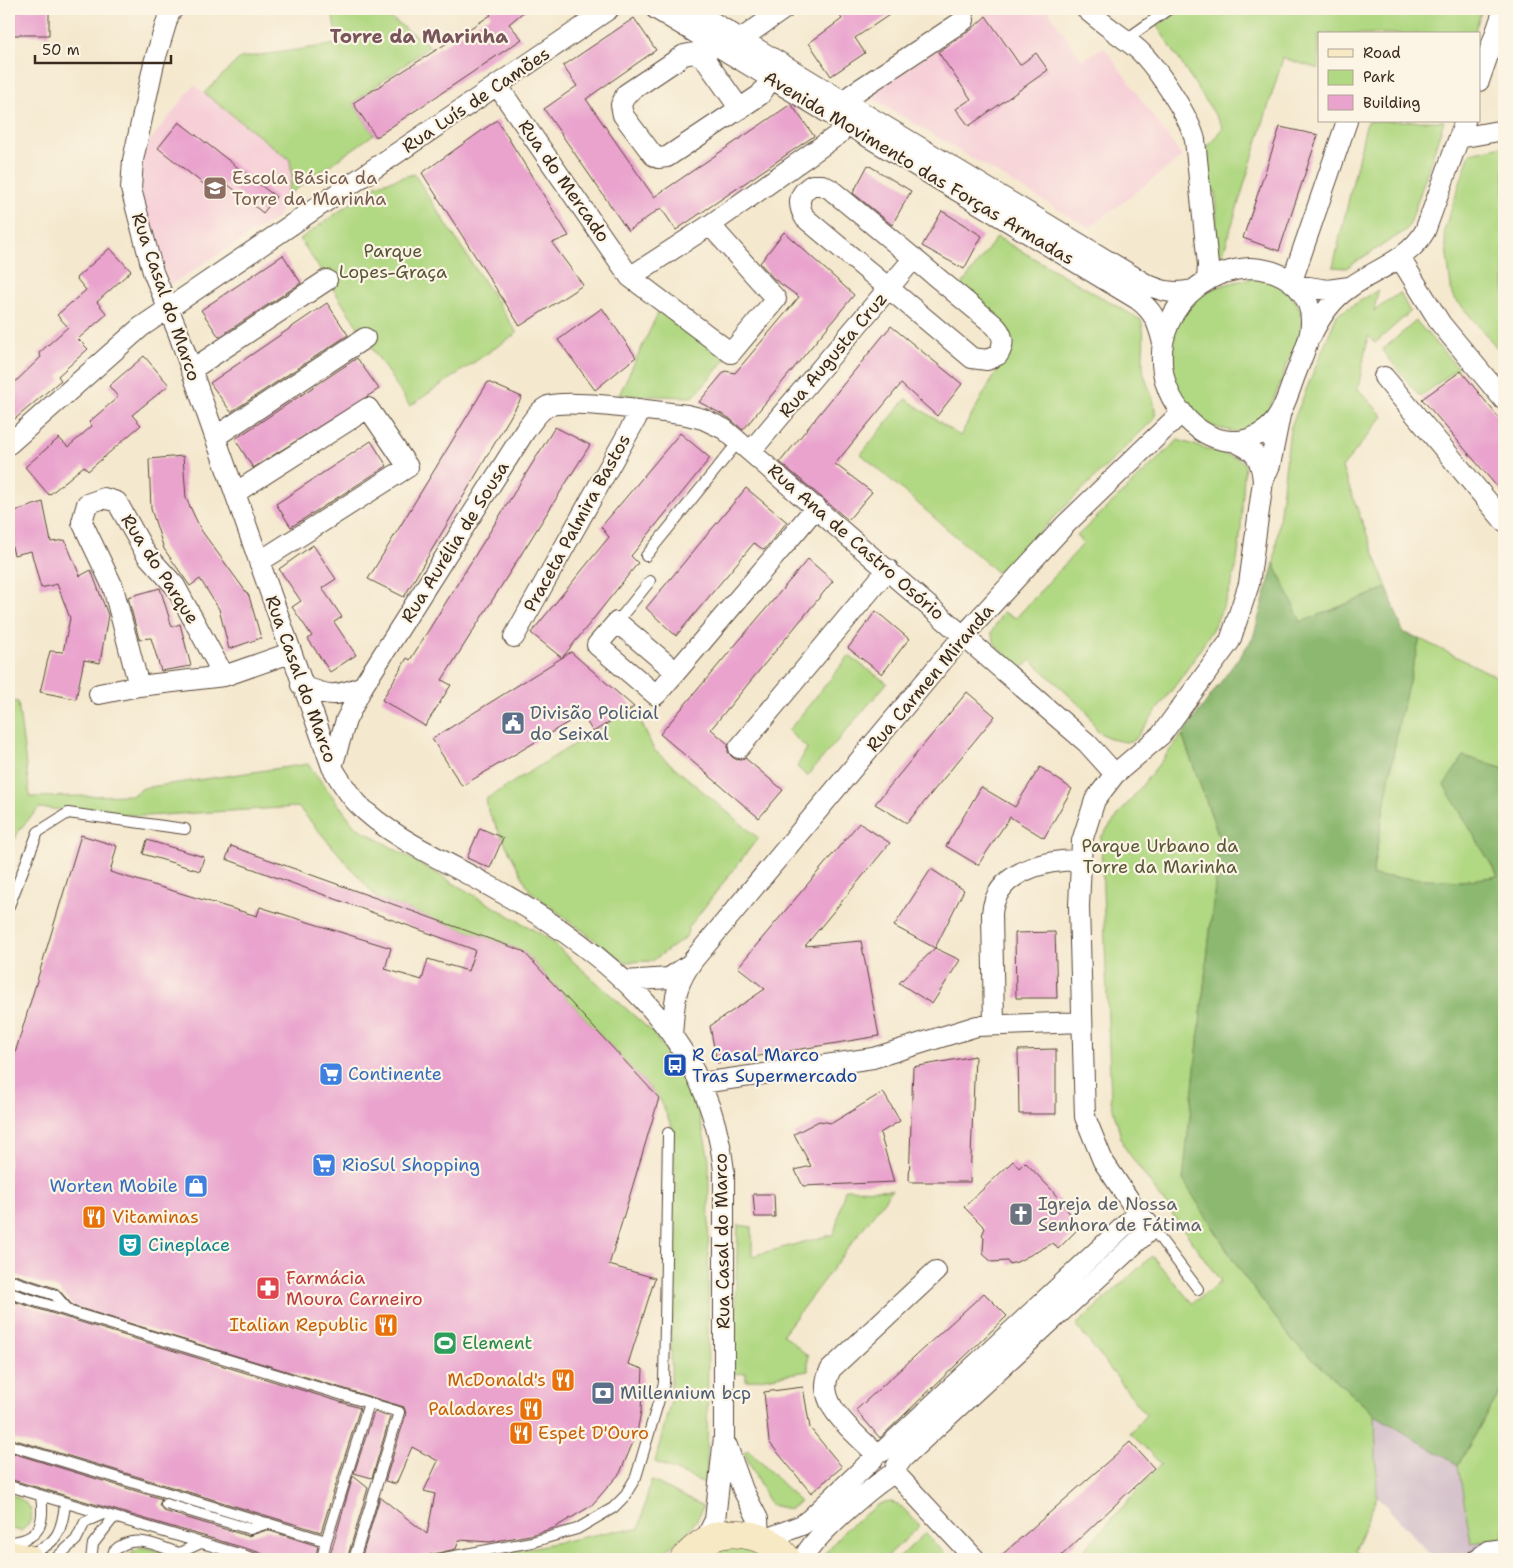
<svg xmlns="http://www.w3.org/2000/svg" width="1513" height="1568" font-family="'Shantell Sans',sans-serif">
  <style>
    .built { fill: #f6cfd7 }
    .industrial { fill: #d1bdc9 }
    .green { fill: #b1d882; stroke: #768150 }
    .forest { fill: #8cb870; stroke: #647147 }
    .building { fill: #e9a3cd }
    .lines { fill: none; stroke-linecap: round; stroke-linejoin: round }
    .service-casing { stroke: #574638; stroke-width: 12 }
    .minor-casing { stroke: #574638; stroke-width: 22 }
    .secondary-casing { stroke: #574638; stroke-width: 29 }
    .service { stroke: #fff; stroke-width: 10 }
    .minor { stroke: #fff; stroke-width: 20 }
    .secondary { stroke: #f7e9c3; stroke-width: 28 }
    .labels { text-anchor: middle; stroke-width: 4.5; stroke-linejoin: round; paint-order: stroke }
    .street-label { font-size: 18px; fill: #3b2a1e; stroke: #fcf5e5 }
    .education-label { font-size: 18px; fill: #785e54; stroke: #fcf5e5; text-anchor: start }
    .park-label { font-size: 18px; fill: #585637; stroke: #fcf5e5 }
    .service-label { font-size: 18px; fill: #4e5e75; stroke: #fcf5e5; text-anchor: start }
    .transit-label { font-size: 18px; fill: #164399; stroke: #fcf5e5; text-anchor: start }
    .shop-label { font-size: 18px; fill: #366cbe; stroke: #fcf5e5; text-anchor: start }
    .worship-label { font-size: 18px; fill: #5b616d; stroke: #fcf5e5; text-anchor: start }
    .food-label { font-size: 18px; fill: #c56008; stroke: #fcf5e5; text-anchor: end }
    .culture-label { font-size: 18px; fill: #0d838f; stroke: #fcf5e5; text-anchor: start }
    .health-label { font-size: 18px; fill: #be3a42; stroke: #fcf5e5; text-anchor: start }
    .leisure-label { font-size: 18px; fill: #27864d; stroke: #fcf5e5; text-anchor: start }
    .neighbourhood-label { font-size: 19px; font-weight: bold; fill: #78545b; stroke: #fcf5e5 }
  </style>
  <rect width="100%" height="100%" fill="#fcf5e5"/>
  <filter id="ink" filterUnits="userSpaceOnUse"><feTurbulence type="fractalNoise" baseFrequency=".02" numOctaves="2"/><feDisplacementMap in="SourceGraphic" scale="10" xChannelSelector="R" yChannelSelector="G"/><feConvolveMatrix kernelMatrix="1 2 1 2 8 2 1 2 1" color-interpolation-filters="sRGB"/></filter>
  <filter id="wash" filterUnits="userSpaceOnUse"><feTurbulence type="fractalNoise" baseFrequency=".0096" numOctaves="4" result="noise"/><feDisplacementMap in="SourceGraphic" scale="20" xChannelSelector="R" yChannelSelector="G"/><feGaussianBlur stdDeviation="1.12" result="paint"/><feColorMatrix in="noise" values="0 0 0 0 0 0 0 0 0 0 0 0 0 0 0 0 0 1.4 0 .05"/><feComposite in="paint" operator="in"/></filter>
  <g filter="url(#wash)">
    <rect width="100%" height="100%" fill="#f4e8ce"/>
    <path class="built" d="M980,9H1047L1082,60L1104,47L1182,157L1089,228L873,99L875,91L985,17Z
      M194,85L290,160L292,178L278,217L170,285L141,202L142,151Z"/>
    <path class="industrial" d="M1375,1415L1458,1465L1471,1543L1504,1539V1559H1434L1377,1496Z"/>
    <path class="green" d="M334,9H378L430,46L353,103L374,134L285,197L292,178L290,160L204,93L240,58L338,44L332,12Z
      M1182,9H1482L1474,34H1319V69L1283,58L1223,254L1218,256L1215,191L1209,192L1207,148L1223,127L1157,26Z
      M1367,121H1444L1410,224L1405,231L1346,268L1333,267Z
      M1502,146L1504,164V356L1452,295L1444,231L1470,153Z
      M414,174L517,333L410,406L300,239L378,184Z
      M997,237L1141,320C1146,336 1142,352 1143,368C1145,386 1157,398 1155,418L998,573L861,454L906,399L960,436L1010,347L961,286Z
      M1256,278C1281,282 1302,297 1302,325C1301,337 1292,354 1287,365C1277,392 1270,416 1246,433C1229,431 1209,428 1196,416C1167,390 1161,329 1192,302C1211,286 1233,282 1256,278Z
      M1378,290L1374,311L1400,293L1410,312L1375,343L1368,336L1358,389L1383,416L1342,468L1387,588L1301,622L1274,563L1290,429L1337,315Z
      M660,309L727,358L693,397L619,395Z
      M1416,321L1458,368L1420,397L1382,350Z
      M1178,440L1239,459L1245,464C1241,505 1243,550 1230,589C1211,645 1169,692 1135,740L1125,742L1111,739L1097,731L1087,712L1031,660L1021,669L996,646L991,633L1003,612L1016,618L1083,544L1077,536Z
      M1420,639L1504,680V769L1464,756L1445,785L1499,876L1462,881L1372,876L1400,716Z
      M849,656L887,683L807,776L797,767L807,748L788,731Z
      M9,700L18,702L30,797L133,795L143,788L308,764L355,826L546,937L650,1030L670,1056L688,1090L699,1114L709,1159L707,1484L655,1462L671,1400L672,1127L659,1098L523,951L378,899L298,807L145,816L39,808L19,830L9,853Z
      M634,707L654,750L758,838L689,927L686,937L652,961L624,962L530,891L488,811L486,799Z
      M1182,735L1220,839L1183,1180L1243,1275L1294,1342L1375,1415L1377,1496L1355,1550L1368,1559H1076L1161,1464L1130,1433L1146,1415L1076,1325L1152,1256L1192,1303L1221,1282L1123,1145L1111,1101L1101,837Z
      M845,1189L892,1190L783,1334L808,1356V1371L746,1381V1373L733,1374L738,1225L752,1227V1256L834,1234Z
      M1504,1385V1539L1471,1543L1458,1465Z
      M749,1450L800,1502L789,1509L770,1505L744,1452Z
      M651,1480L703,1506C699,1523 674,1548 658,1555C653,1558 644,1558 638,1559H476L613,1531L639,1529Z
      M9,1494C29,1501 42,1515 21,1531L9,1528Z
      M891,1502L899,1504L920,1526L884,1559H820L847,1528L879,1504Z
      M925,1533L950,1559H898Z
      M741,1545L759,1551L771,1559H698L721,1546Z
      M141,1547L191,1558L204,1554L222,1559H127L132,1552Z"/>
    <path class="forest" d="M1274,563L1301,622L1387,588L1403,632L1420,639L1400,716L1372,876L1462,881L1498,876L1444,785L1464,756L1504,769V1385L1458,1465L1375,1415L1294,1342L1243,1275L1183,1180L1220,839L1182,735L1253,638Z"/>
    <g id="blocks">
      <path class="building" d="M9,9H49V35H9Z
        M486,9H527L509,24L522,39L376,137L353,103L491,15Z
        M835,9H898L855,38L865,53L831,76L809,43L842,19Z
        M986,16L1020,65L1036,53L1048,70L969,126L956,109L971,99L938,52L971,30Z
        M634,18L656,50L586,99L654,197L791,104L814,136L676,230L661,208L628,231L544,109L577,86L563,66Z
        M497,120L569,236L552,243L583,285L520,326L422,173Z
        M179,122L276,197L263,213L226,183L216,194L158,148Z
        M1280,127L1318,135L1279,251L1243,238Z
        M868,165L911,191L892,225L853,193Z
        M942,211L982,236L964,269L922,246Z
        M784,232L854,295L743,430L729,418L699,402L725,371L735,373L799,297L774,279L760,263Z
        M110,248L131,271L97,302L107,314L78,339L88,349L58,376L61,380L9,424V388L41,357L39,353L68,327L57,315L86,290L76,278Z
        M283,255L301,283L219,337L201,310Z
        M327,303L348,335L231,412L210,383Z
        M602,308L636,357L595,390L558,340Z
        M891,326L962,384L937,416L901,384L835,464L872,492L848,520L780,462Z
        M144,356L169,385L132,415L141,425L88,471L84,466L49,495L25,467L59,438L68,447L92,426L89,422L118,397L109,386Z
        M357,358L379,389L253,468L235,439Z
        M1461,371L1504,424V495L1422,399Z
        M488,382L522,397L404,597L368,579Z
        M555,427L590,445L442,680L451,685L425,726L382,700L407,658L410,660Z
        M680,433L710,458L631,556L638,563L562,658L531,633L609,537L601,527Z
        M371,441L387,466L291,527L276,504Z
        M183,456L186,498L201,530L249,596L261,638L229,649L219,609L200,579L190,586L164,549L151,509L149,459Z
        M746,488L787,522L764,550L754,543L676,636L646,608Z
        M43,502L51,542L65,540L80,576L91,570L108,615L100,663L84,660L76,699L40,692L50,651L63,652L70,618L57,584L41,588L31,551L14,555L9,535V513Z
        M313,545L336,579L322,588L342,617L334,622L356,655L330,672L308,639L312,636L292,607L301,601L279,569Z
        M808,559L833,581L711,729L728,744V752L732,757L737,760L745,758L783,790L759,818L660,734Z
        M160,588L172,627L180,624L191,666L161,671L151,638L139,639L128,597Z
        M876,611L909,639L882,674L848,648Z
        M571,652L634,707L593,732L582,714L462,786L432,739Z
        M967,692L995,716L907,823L875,804Z
        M1040,767L1072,789L1044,838L1010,817L978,865L946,846L981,787L1015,807Z
        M859,823L890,843L805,946L861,941L879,1036L717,1063L710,1026L765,989L738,967Z
        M480,828L503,838L490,868L467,858Z
        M81,835L117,846L110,872L257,916L260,907L391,948L385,969L422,980L428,959L468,971L475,950L226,859L231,846L523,951L659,1098L609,1265L655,1278L628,1364L643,1369L641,1411L637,1433L620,1473L591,1506L554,1528L530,1535L490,1542L459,1540L456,1549L411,1559H361L380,1497L427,1534L435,1494L424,1491L438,1461L412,1447L396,1484L385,1481L406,1414L404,1407L73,1306L58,1289L9,1273V1073Z
        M147,840L204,857L200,871L143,854Z
        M931,869L964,890L935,948L894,926Z
        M1055,932L1057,998H1016L1015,933Z
        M935,948L960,960L932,1004L899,983Z
        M1056,1049V1114H1019L1018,1050Z
        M975,1056L970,1182H909L913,1067Z
        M883,1092L900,1121L880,1133L894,1182L803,1186L795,1170L811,1166L794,1134L819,1121L832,1123Z
        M1013,1161L1019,1168L1025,1162L1051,1189L1068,1211L1073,1218L1069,1221L1077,1230L1058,1249L1053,1243L1017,1262L1009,1264L1007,1261L992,1262L984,1255L983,1251L984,1237L982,1235L985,1228L964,1207Z
        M753,1194H774L775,1217H755Z
        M984,1293L1007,1316L880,1438L856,1410Z
        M9,1300L360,1408L321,1532L9,1438Z
        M803,1387L810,1428L842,1467L811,1493L769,1442L764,1392Z
        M374,1412L390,1417L372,1478L354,1473Z
        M1130,1442L1154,1468L1058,1559H997Z
        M9,1452L162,1499L159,1505L164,1511L248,1536L267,1530L318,1546L315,1559H274L258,1552L9,1479Z
        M353,1476L368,1488L347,1559H329Z"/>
    </g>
  </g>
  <g filter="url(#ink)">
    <use href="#blocks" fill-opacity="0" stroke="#574638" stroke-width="1"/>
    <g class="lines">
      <g class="service-casing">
        <path id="service" d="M1125,40L1169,9
          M646,556L739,441
          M617,622L650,581
          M9,906L38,832L68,813L185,829
          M1152,1228L1198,1289
          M9,1280L55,1295L70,1312
          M9,1293L369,1403L326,1541L9,1445
          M9,1486L256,1559
          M166,1504L250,1529L268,1523
          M9,1542C40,1540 45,1524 41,1496
          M27,1554C56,1546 62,1532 65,1504
          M55,1559L76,1540L85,1522L101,1515
          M91,1559L93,1544L114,1517
          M112,1559L114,1551C133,1532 157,1546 179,1553L201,1543
          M322,1559L326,1541
          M354,1559L399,1412L369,1403
          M438,1559L532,1542L577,1529L613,1508L624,1497L636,1477L664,1383L668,1133"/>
      </g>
      <g class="minor-casing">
        <path id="minor" d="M173,9L169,14L154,63L133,160L131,189L153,272L178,332L332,767C340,780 348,794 358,804C388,836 447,862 486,884C600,946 710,1033 724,1171V1437L715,1520L707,1536L698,1545
          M656,9L1137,299C1154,311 1158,323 1163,343
          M691,9L1146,284C1163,292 1174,294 1193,290
          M1086,9C1101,23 1119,34 1135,47C1154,62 1189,116 1195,140L1208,265L1207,280
          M741,39L784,9
          M1479,81L1504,9
          M497,85L630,277L731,353L776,299L710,225L630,277
          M740,109L704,58L694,53L684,55L626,94L621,105L623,115L653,155L658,158L667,157L760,95L778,69
          M1459,138L1504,130
          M812,185H822L830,189L993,324C1003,333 1006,343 998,355L987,360L972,358L805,218C797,204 798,194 812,185Z
          M710,225L839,134L851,95L964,20
          M1400,258L1441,324L1504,400
          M1250,268C1287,269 1317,294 1310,333C1307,347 1301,360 1296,373C1290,388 1285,408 1275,421C1265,434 1247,442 1231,441C1215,440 1200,432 1188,420C1132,362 1172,272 1250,268Z
          M1292,281L1347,121
          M1296,285L1328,290L1349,287
          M1311,336C1320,317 1331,300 1349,288C1375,269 1408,261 1425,231L1465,121
          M191,370L327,280
          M1384,377L1504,521
          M215,437L365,338
          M9,444L141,327L609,9
          M751,451L914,258
          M1264,479L1270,465L1280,415
          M235,493L368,408L408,467L259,562
          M514,637L641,410
          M676,672L617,622L597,645L656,695L676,672L797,530L816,507
          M301,685C329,697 336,697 363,686
          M139,686L113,587L82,522L87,504L104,498L117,502L146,554L175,586L224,676
          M99,694L139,686L224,676L290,653
          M739,748L888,569
          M332,767L346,720L363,686L525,431C532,422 538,411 548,406C567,398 661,412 687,415L703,419L724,429L1087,743L1115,774
          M625,981L669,978L687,966
          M994,1024L992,914C995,872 1044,860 1080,860
          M672,1035C675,1002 673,987 694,959L964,635L1065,525L1182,412
          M702,1083L873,1058L977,1026L1082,1022
          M727,1446L743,1490L758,1519L759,1538
          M882,1452L1138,1213
          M876,1454C856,1433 811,1402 831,1369L936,1271
          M896,1467L903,1458L1152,1228L1138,1213L1103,1161L1085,1117L1079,906L1082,841L1095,800L1115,774L1161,735L1230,641L1249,584L1263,481C1261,457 1255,450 1233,441
          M894,1472L975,1559
          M763,1540L802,1525L810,1519L873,1459
          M803,1559C814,1536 867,1491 889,1476
          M1477,1559L1489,1551L1504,1549"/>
      </g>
      <g class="secondary-casing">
        <path id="secondary" d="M9,1555L28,1559
          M684,1559C692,1551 699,1544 709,1539C733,1527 772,1536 787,1559"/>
      </g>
      <use href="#service" class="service"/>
      <use href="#minor" class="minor"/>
      <use href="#secondary" class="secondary"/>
    </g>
  </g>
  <defs>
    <g id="school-square" transform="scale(1.25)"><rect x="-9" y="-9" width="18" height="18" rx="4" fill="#8d6e63" stroke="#fcf5e5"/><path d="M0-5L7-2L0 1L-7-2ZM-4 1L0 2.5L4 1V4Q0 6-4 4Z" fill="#fff"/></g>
    <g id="civic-square" transform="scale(1.25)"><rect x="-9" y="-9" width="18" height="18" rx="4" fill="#5c6f8a" stroke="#fcf5e5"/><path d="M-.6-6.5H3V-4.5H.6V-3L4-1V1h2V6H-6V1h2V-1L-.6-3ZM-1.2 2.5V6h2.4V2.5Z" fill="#fff"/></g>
    <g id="bus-square" transform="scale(1.25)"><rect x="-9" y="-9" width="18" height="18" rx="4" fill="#1a4fb4" stroke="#fcf5e5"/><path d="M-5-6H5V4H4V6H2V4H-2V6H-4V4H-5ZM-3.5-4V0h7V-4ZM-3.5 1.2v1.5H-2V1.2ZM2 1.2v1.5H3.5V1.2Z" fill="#fff"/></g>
    <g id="supermarket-square" transform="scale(1.25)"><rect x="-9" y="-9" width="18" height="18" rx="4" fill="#3f7fe0" stroke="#fcf5e5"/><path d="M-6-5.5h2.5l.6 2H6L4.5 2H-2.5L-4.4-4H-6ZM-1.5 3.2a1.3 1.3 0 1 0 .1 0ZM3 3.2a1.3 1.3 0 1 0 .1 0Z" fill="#fff"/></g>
    <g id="shop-square" transform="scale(1.25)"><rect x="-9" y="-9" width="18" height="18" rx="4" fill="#3f7fe0" stroke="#fcf5e5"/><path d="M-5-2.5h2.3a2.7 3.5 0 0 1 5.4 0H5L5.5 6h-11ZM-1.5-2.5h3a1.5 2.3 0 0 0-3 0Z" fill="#fff"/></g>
    <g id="church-square" transform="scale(1.25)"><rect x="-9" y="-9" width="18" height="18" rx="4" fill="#6b7280" stroke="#fcf5e5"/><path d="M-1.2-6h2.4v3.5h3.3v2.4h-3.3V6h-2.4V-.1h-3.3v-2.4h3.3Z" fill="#fff"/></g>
    <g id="restaurant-square" transform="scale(1.25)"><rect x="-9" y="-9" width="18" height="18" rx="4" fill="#e8710a" stroke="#fcf5e5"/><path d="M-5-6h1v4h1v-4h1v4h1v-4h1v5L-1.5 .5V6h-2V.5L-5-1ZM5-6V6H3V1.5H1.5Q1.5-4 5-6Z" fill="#fff"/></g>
    <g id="theatre-square" transform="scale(1.25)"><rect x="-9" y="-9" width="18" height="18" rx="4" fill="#0f9aa8" stroke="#fcf5e5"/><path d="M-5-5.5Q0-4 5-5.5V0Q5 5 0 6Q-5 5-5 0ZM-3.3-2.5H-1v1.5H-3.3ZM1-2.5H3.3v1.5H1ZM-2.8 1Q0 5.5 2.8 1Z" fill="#fff"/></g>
    <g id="pharmacy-square" transform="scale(1.25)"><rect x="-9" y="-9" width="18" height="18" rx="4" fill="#e0444e" stroke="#fcf5e5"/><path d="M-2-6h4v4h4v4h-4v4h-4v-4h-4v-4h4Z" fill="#fff"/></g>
    <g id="stadium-square" transform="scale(1.25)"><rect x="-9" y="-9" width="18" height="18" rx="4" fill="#2e9e5b" stroke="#fcf5e5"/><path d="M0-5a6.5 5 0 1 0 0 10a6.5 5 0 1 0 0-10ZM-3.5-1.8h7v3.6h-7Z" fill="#fff"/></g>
    <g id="bank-square" transform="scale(1.25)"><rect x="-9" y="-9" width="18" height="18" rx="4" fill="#5c6f8a" stroke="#fcf5e5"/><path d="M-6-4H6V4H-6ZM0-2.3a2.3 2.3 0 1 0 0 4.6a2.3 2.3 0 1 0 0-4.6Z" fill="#fff"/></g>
  </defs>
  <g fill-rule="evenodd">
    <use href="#school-square" x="215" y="188"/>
    <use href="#civic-square" x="513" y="723"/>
    <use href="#bus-square" x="675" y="1065"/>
    <use href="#supermarket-square" x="331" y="1074"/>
    <use href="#supermarket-square" x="324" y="1165"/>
    <use href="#shop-square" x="196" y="1186"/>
    <use href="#church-square" x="1021" y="1214"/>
    <use href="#restaurant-square" x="94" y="1217"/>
    <use href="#theatre-square" x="130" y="1245"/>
    <use href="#pharmacy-square" x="268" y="1288"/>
    <use href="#restaurant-square" x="386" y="1325"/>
    <use href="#stadium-square" x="445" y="1343"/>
    <use href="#restaurant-square" x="563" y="1380"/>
    <use href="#bank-square" x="603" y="1393"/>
    <use href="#restaurant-square" x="531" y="1409"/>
    <use href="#restaurant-square" x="521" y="1433"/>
  </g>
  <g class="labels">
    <g class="street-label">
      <text transform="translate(476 100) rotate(-34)" y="6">Rua Luís de Camões</text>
      <text transform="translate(919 168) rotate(31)" y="6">Avenida Movimento das Forças Armadas</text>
      <text transform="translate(564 181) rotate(55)" y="6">Rua do Mercado</text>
      <text transform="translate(166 297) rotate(71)" y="6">Rua Casal do Marco</text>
      <text transform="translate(833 355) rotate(-50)" y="6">Rua Augusta Cruz</text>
      <text transform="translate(577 523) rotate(-61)" y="6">Praceta Palmira Bastos</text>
      <text transform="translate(455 542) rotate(-58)" y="6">Rua Aurélia de Sousa</text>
      <text transform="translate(856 542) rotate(41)" y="6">Rua Ana de Castro Osório</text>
      <text transform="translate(160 569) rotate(57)" y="6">Rua do Parque</text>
      <text transform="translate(930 678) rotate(-50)" y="6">Rua Carmen Miranda</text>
      <text transform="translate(301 679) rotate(70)" y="6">Rua Casal do Marco</text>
      <text transform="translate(722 1241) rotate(-91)" y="6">Rua Casal do Marco</text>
    </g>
    <g class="education-label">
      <text x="232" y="184">Escola Básica da<tspan x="232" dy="21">Torre da Marinha</tspan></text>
    </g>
    <g class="park-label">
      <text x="393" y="257">Parque<tspan x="393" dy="21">Lopes-Graça</tspan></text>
      <text x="1160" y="852">Parque Urbano da<tspan x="1160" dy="21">Torre da Marinha</tspan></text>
    </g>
    <g class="service-label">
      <text x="530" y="719">Divisão Policial<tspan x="530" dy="21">do Seixal</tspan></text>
      <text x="620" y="1399">Millennium bcp</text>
    </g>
    <g class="transit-label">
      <text x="692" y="1061">R Casal Marco<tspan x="692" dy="21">Tras Supermercado</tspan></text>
    </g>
    <g class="shop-label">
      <text x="348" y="1080">Continente</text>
      <text x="342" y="1171">RioSul Shopping</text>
      <text x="178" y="1192" text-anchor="end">Worten Mobile</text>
    </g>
    <g class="worship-label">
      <text x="1038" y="1210">Igreja de Nossa<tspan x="1038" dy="21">Senhora de Fátima</tspan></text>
    </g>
    <g class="food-label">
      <text x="112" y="1223" text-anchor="start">Vitaminas</text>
      <text x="368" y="1331">Italian Republic</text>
      <text x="546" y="1386">McDonald's</text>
      <text x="514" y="1415">Paladares</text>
      <text x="538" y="1439" text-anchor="start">Espet D'Ouro</text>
    </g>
    <g class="culture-label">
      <text x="148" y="1251">Cineplace</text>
    </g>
    <g class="health-label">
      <text x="286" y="1284">Farmácia<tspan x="286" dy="21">Moura Carneiro</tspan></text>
    </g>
    <g class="leisure-label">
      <text x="462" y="1349">Element</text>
    </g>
    <g class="neighbourhood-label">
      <text x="419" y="43">Torre da Marinha</text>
    </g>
  </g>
  <rect width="1513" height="1568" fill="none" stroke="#fcf5e5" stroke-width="30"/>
  <rect x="1318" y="32" width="162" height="90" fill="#fcf5e5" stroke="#afa495"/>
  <rect x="1328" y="49" width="25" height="8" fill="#f7e9c3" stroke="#afa495"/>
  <text x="1363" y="58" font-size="15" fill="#3b2a1e">Road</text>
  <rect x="1328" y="70" width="25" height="15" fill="#b1d882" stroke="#afa495"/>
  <text x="1363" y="82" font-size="15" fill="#3b2a1e">Park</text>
  <rect x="1328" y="95" width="25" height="15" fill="#e9a3cd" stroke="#afa495"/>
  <text x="1363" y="108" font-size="15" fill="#3b2a1e">Building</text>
  <path d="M35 55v8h136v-8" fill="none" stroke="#3b2a1e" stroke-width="2.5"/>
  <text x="42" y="55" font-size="15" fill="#3b2a1e" stroke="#fcf5e5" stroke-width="4" paint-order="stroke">50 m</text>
</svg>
